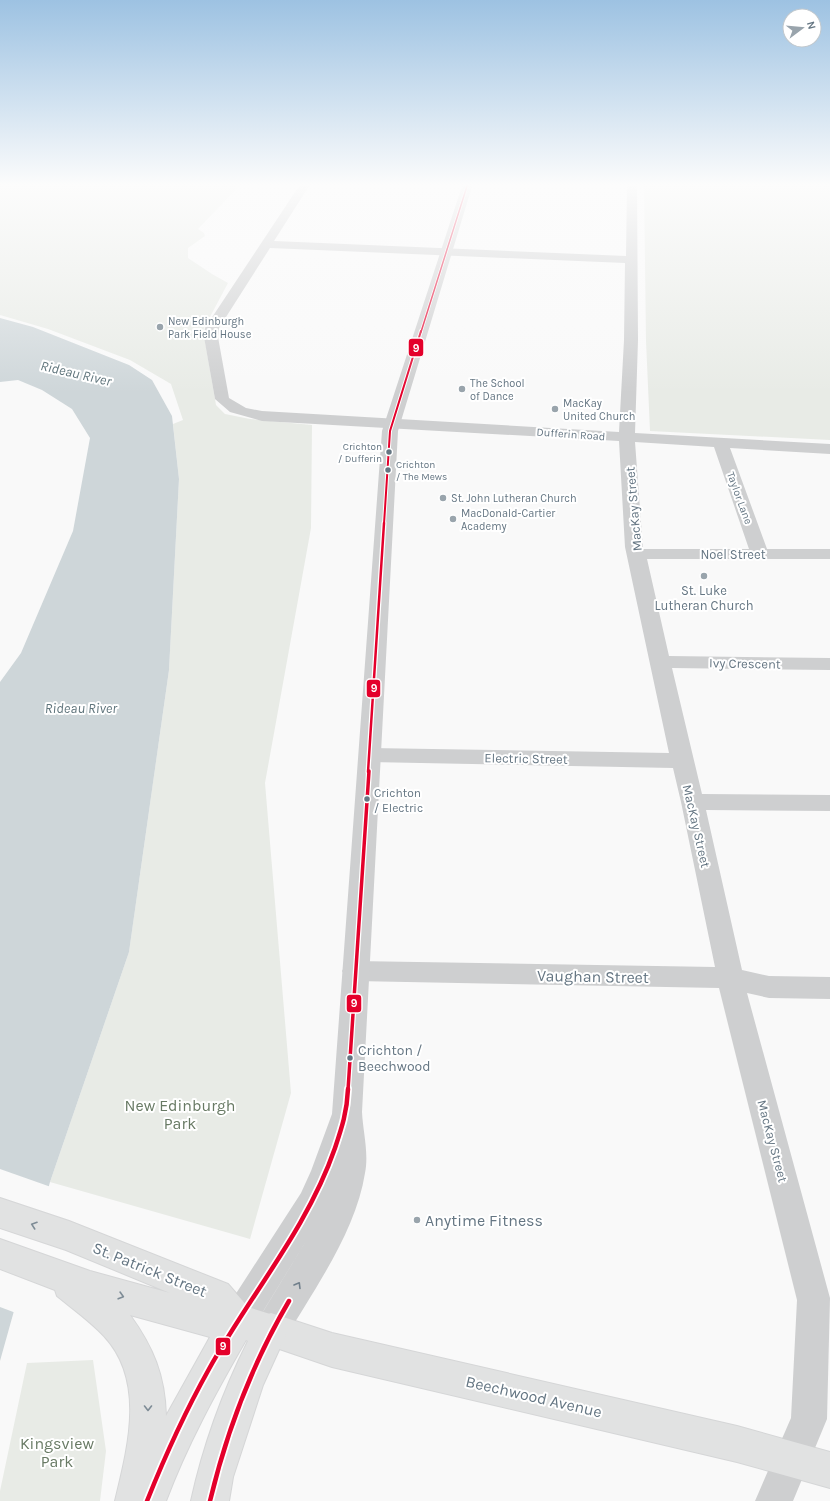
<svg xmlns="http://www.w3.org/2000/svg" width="830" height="1501" font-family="Karla,sans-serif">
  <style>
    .green { fill: #e8ebe6 }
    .water { fill: #ced6d9 }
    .pier { fill: #f9f9f9 }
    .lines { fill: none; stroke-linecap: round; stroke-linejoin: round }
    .secondary-casing { stroke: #d5d6d7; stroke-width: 2 }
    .primary-casing { stroke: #d5d6d7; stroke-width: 2 }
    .minor { fill: #cecfd0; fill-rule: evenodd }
    .tertiary { fill: #cecfd0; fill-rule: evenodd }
    .secondary { fill: #e1e2e2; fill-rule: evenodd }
    .primary { fill: #e1e2e2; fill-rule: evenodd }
    .bus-1-far4-casing { stroke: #fff; stroke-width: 3 }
    .bus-1-far3-casing { stroke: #fff; stroke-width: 4 }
    .bus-1-far2-casing { stroke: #fff; stroke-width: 5 }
    .bus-1-far1-casing { stroke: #fff; stroke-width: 6 }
    .bus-1-casing { stroke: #fff; stroke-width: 8 }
    .bus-1-far4 { stroke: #e4002b; stroke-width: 1.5 }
    .bus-1-far3 { stroke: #e4002b; stroke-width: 2 }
    .bus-1-far2 { stroke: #e4002b; stroke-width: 2.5 }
    .bus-1-far1 { stroke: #e4002b; stroke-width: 3.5 }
    .bus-1 { stroke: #e4002b; stroke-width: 4.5 }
    .oneway { stroke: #7e8c96 }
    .oneway2 { stroke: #707f8b }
    .poi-dot { fill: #99a4ac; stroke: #fff; stroke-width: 1.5 }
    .bus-dot { fill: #657683; stroke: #fff; stroke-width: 1.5 }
    .labels { text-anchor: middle; stroke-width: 4; stroke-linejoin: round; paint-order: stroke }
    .far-bus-label { font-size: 10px; fill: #657683; stroke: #fff; text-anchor: end }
    .far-poi-label { font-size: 11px; fill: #657683; stroke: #fff; text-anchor: start }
    .far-street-label { font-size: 11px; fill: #657683; stroke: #fff }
    .bus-label { font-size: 12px; fill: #657683; stroke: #fff; text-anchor: start }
    .street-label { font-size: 13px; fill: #657683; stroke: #fff }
    .poi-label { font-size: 13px; fill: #657683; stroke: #fff }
    .water-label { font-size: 14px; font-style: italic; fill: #60757c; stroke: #fff }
    .near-bus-label { font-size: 14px; fill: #657683; stroke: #fff; text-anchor: start }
    .near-street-label { font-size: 16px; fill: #657683; stroke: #fff }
    .near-park-label { font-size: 16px; fill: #687a64; stroke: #fff }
    .near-poi-label { font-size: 16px; fill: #657683; stroke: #fff; text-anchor: start }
    .line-badge { stroke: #fff; stroke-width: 1.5 }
    .badge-label { font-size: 11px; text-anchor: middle; font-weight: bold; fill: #fff }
  </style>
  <rect width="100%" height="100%" fill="#f9f9f9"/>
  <path class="green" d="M0,183H242L198,229L204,233L205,236L188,248V258L212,274L228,283L203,330L216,405L225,414L250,419L312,425L311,528L265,783L291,1093L250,1239L50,1182L129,952L169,670L179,479L173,424L183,420L171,384L130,360L48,329L0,315Z
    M644,183H830V440L650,431L646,341Z
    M93,1360L106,1451L100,1501H0V1491L27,1363Z"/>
  <path class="water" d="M0,318L33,327L129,365L152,380L172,416L179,479L169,670L129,952L50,1182L0,1361V682L21,653L73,531L90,438L72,409L42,390L18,380L0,382Z"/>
  <path class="pier" d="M0,1169L51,1187L16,1313L0,1307Z"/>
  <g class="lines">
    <g class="secondary-casing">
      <path id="secondary" d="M271,1313L332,1333L737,1426L830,1452V1488L737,1462L332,1367L259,1342L254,1330L259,1318Z"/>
    </g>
    <g class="primary-casing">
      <path id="primary" d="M0,1198L69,1221L228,1284L248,1307L283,1318L288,1330L263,1385L233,1477L229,1501H191C203,1446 223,1391 248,1341L246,1340C216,1392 187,1445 166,1501H115C128,1447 146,1381 104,1336C90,1321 73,1309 57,1296L55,1290L0,1269V1239L90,1271L170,1293L66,1250L0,1228ZM130,1315L210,1337L166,1416C165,1375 153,1347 130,1315Z"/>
    </g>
    <path class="minor" d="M301,183H311L274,241L626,256L627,183H637L638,340L635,433L830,444V454L730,448L767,549H830V559H647L669,656L830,658V670L672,668L702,794L830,795V811L706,810L742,970L769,976L830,977V999L769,998L747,993L830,1298L827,1419L793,1501H755L791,1418L797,1300L719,988L355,981L346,978L342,971L346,964L355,961L715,967L681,802L673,768L370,762L362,760L359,755L362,750L370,748L669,753L625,547L619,441L262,421L230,412L215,399L204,337L205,328ZM270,248L625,263L624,340L619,432L262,411L246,408L229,398L218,337L219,328ZM635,442L714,447L749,549H643Z"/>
    <path class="tertiary" d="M463,183H473L398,431L362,1112C363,1132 369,1153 365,1173C356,1232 313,1291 283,1342L271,1347L259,1342L254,1330L259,1318L314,1228L250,1333L238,1338L226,1333L221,1321L226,1309L301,1193L311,1171L332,1114L382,431Z"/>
    <use href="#secondary" class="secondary"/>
    <use href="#primary" class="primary"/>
    <g class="bus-1-far4-casing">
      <path id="bus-1-far4" d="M421,332L468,183"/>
    </g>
    <g class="bus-1-far3-casing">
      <path id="bus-1-far3" d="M384,524L390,431L421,331"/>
    </g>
    <g class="bus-1-far2-casing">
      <path id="bus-1-far2" d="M368,772L384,523"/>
    </g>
    <g class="bus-1-far1-casing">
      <path id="bus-1-far1" d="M348,1090L369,771"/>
    </g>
    <g class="bus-1-casing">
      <path id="bus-1" d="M147,1501C165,1456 185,1412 209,1369C250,1295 307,1229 335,1148C342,1127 347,1112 348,1089
        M210,1501C227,1430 252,1364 289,1301"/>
    </g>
    <use href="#bus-1-far4" class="bus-1-far4"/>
    <use href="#bus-1-far3" class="bus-1-far3"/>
    <use href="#bus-1-far2" class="bus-1-far2"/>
    <use href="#bus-1-far1" class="bus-1-far1"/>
    <use href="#bus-1" class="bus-1"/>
  </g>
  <defs><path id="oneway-chevron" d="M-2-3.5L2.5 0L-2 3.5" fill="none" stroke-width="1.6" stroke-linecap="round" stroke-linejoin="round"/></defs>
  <g class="oneway">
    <use href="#oneway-chevron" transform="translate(34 1225) rotate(-161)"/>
    <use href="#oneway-chevron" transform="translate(121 1296) rotate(16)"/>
    <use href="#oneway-chevron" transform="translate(148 1408) rotate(90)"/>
  </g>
  <use class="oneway2" href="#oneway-chevron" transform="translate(298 1285) rotate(-59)"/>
  <linearGradient id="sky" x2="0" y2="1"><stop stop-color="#9dc2e2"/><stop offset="0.47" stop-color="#fcfcfc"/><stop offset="1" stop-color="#fcfcfc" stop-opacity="0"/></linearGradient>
  <rect width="830" height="393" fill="url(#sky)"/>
  <g class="poi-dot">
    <circle cx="160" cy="327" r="4"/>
    <circle cx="462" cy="389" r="4"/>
    <circle cx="555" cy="409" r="4"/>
    <circle cx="443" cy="498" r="4"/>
    <circle cx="453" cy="519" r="4"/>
    <circle cx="704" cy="576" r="4"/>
    <circle cx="417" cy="1220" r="4"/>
  </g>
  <g class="bus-dot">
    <circle cx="389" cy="452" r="3.5"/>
    <circle cx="388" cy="470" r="3.5"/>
    <circle cx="367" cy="799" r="3.5"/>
    <circle cx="350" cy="1058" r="3.5"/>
  </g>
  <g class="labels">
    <g class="far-bus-label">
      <text x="382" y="450">Crichton<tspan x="382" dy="12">/ Dufferin</tspan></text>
      <text x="396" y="468" text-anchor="start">Crichton<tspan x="396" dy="12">/ The Mews</tspan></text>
    </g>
    <g class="far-poi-label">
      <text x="168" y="325">New Edinburgh<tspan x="168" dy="13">Park Field House</tspan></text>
      <text x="470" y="387">The School<tspan x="470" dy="13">of Dance</tspan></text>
      <text x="563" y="407">MacKay<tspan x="563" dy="13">United Church</tspan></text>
      <text x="451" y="502">St. John Lutheran Church</text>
      <text x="461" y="517">MacDonald-Cartier<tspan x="461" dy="13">Academy</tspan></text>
    </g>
    <g class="far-street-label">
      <text transform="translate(571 434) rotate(4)" y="4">Dufferin Road</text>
      <text transform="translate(740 498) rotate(70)" y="4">Taylor Lane</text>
    </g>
    <g class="bus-label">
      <text x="374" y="797">Crichton<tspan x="374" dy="15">/ Electric</tspan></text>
    </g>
    <g class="street-label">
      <text transform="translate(633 509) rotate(-95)" y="5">MacKay Street</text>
      <text x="733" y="559">Noel Street</text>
      <text transform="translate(745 663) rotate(1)" y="5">Ivy Crescent</text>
      <text transform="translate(526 758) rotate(1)" y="5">Electric Street</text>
      <text transform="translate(697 826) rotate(77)" y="5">MacKay Street</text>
      <text transform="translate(773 1141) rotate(75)" y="5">MacKay Street</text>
    </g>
    <g class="poi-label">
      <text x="704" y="595">St. Luke<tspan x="704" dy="15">Lutheran Church</tspan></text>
    </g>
    <g class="water-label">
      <text transform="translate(76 373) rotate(13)" y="5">Rideau River</text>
      <text x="81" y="713">Rideau River</text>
    </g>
    <g class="near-bus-label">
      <text x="358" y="1055">Crichton /<tspan x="358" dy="16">Beechwood</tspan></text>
    </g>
    <g class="near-street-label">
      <text transform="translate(593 976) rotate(1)" y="6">Vaughan Street</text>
      <text transform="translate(150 1269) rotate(22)" y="6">St. Patrick Street</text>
      <text transform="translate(534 1396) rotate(13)" y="6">Beechwood Avenue</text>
    </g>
    <g class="near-park-label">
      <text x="180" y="1111">New Edinburgh<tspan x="180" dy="18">Park</tspan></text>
      <text x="57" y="1449">Kingsview<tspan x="57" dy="18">Park</tspan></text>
    </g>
    <g class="near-poi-label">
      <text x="425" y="1226">Anytime Fitness</text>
    </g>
  </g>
  <g class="line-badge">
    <rect x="408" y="338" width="16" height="19" rx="4" fill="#e4002b"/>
    <rect x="366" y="679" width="15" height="19" rx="4" fill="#e4002b"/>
    <rect x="346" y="994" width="16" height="19" rx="4" fill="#e4002b"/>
    <rect x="215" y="1337" width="16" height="19" rx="4" fill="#e4002b"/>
  </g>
  <g class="badge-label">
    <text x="416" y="352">9</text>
    <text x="374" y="692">9</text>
    <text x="354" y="1007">9</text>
    <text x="223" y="1350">9</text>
  </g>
  <g transform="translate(802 28) rotate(74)"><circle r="19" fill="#ffffff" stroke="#c1c8cd"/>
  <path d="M0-3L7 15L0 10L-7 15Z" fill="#99a4ac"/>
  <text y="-6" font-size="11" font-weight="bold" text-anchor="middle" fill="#657683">N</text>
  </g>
</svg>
